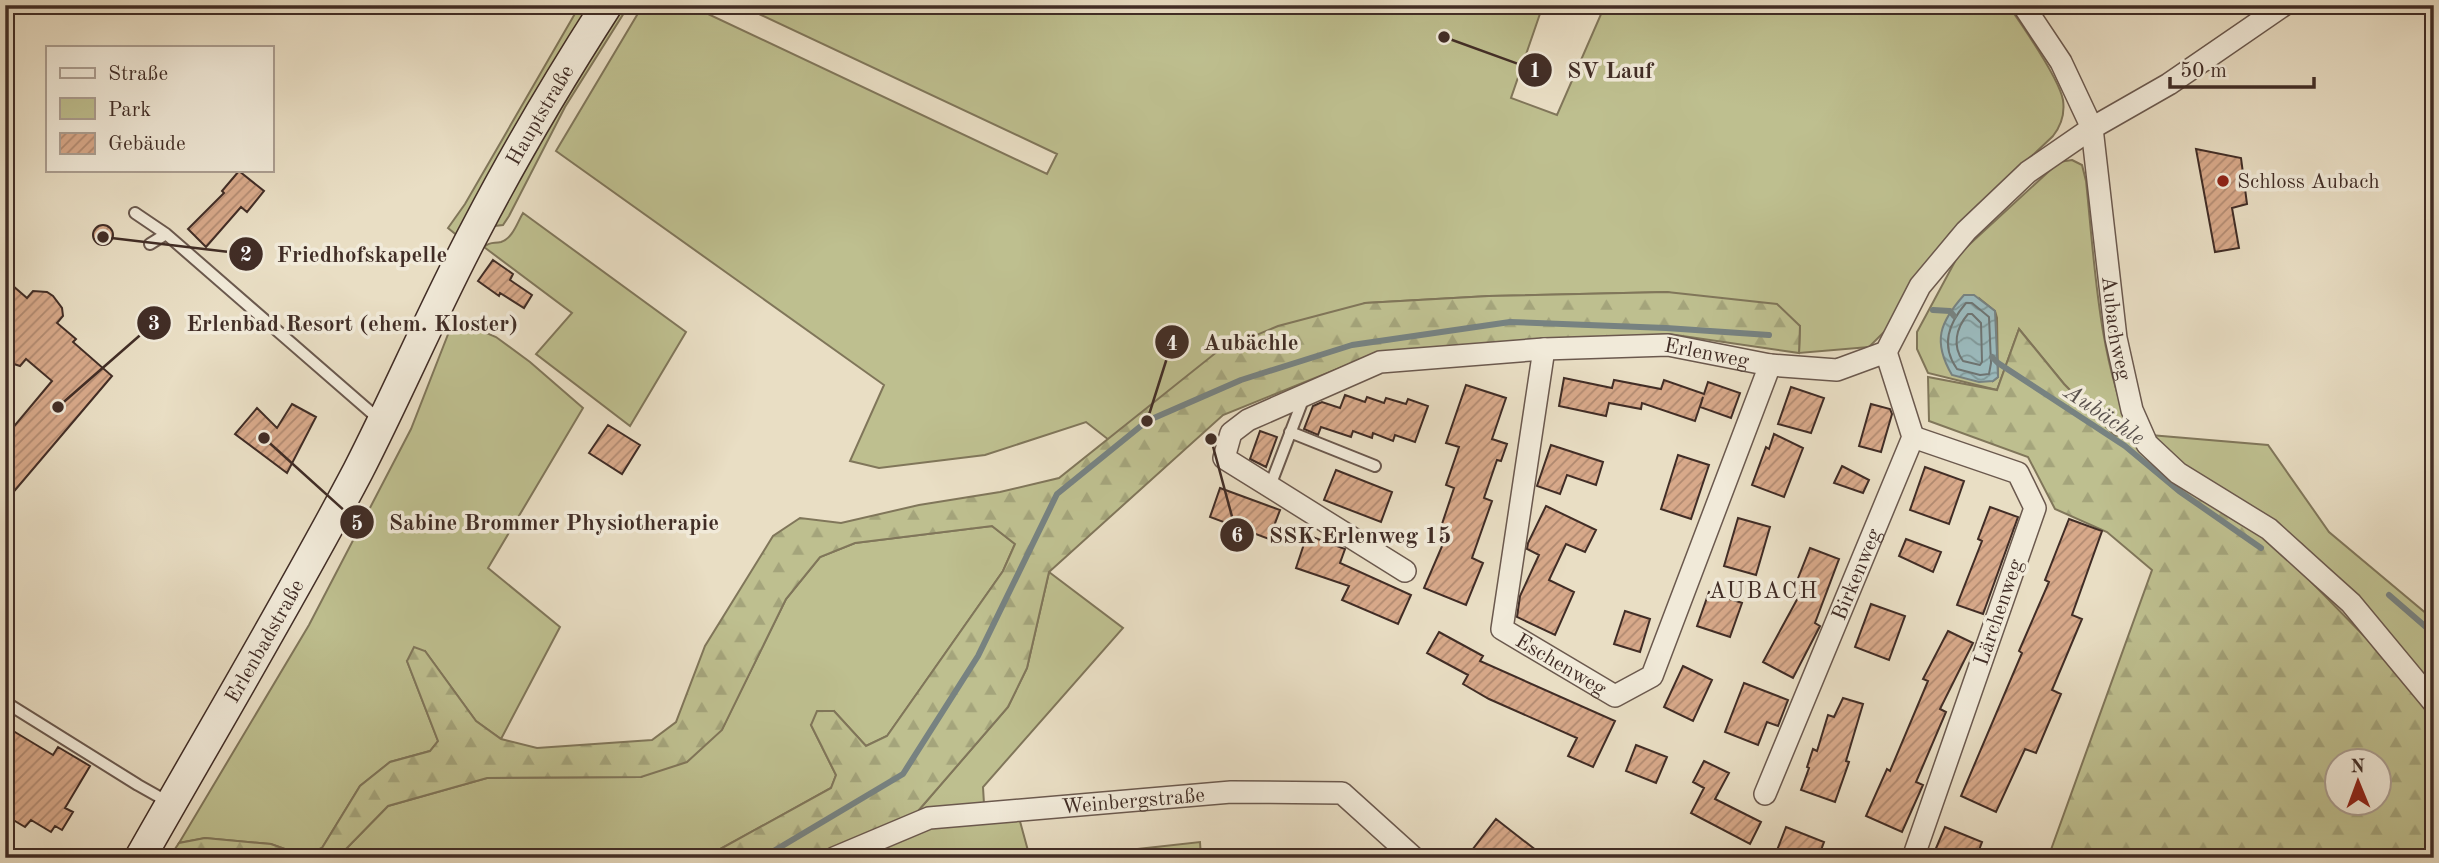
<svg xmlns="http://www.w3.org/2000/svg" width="2439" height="863" font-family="'Old Standard TT',serif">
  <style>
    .green { fill: #bebf8f; stroke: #80765a; stroke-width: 2; fill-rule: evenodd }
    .forest { fill: url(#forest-firs); stroke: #80765a; stroke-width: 2; fill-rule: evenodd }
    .water { fill: url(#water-waves); stroke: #778281; stroke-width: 2 }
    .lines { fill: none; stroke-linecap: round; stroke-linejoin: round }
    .shore { stroke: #6e7472; stroke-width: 2 }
    .stream { stroke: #778281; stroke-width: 6 }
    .building { fill: url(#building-hatch); stroke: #412d26; stroke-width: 2 }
    .service-casing { stroke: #6b594e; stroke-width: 14 }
    .minor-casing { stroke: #6b594e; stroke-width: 24 }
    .secondary-casing { stroke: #412d26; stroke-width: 33 }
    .service { stroke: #f1ead9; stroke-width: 10 }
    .minor { stroke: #f1ead9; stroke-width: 21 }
    .secondary { stroke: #f1ead9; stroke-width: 30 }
    .poi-dot { fill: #8f2418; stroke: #f1ead9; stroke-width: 2.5 }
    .labels { text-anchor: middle; stroke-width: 7; stroke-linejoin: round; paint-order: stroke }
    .street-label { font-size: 21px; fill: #412d26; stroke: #f1ead9 }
    .poi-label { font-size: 21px; fill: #412d26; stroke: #f1ead9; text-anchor: start }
    .water-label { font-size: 23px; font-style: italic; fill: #58504c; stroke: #f1ead9 }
    .neighbourhood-label { font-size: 23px; letter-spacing: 2px; fill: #412d26; stroke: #f1ead9 }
    .leader { fill: none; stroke: #412d26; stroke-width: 2.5 }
    .callout-dot { fill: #412d26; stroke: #f1ead9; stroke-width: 2.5 }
    .mark-label { font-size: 21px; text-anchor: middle; font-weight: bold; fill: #fff }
    .callout-label { font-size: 23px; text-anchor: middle; font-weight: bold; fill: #412d26; stroke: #f1ead9; stroke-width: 7; stroke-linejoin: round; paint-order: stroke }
  </style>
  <defs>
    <pattern id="forest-firs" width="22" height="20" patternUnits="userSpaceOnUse" patternTransform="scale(1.75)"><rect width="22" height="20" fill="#bebf8f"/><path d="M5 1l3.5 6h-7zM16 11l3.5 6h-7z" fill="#a4a47b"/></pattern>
    <pattern id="water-waves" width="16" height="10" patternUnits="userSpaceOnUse" patternTransform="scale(1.75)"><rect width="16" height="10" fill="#9bbabd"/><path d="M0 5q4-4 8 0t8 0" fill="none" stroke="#809899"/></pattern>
    <pattern id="building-hatch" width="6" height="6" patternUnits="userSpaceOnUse" patternTransform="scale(1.75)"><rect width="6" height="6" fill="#d8a98a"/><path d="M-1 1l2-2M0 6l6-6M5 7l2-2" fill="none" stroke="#b18a71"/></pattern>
  </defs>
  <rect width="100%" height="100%" fill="#e9dec4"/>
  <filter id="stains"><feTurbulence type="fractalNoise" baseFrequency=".00286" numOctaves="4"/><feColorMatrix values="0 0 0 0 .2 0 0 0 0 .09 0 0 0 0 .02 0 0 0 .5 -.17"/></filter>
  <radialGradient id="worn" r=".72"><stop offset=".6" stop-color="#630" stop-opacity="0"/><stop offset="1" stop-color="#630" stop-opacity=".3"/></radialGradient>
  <path class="green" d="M580,5H595L459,237L448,228L465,204Z
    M617,5H629L565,107L509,216L503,225L494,226L515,174Z
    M643,5H689L1047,174L1057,154L740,5H1543L1511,98L1557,115L1605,5H2008C2022,25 2059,78 2063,100C2065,114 2061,126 2053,136L1951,232L1912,283L1887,329L1869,347L1799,353L1800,326L1667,292L1489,296L1365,303L1122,428L1109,440L1086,422L985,455L879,468L850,461L884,385L556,151Z
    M2072,160L2082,165L2086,181C2095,266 2098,355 2132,434L2115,436L2064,384L2019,329L1997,390L1928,373L1917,349V332L1959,254L2059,162ZM1980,299L1995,311L1997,318L1998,377L1993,381Z
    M523,213L686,332L630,426L536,354L572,313L484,247C491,241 494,244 501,242C513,238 517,223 523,213Z
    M454,319L496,337L530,362L583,408L488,568L560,627L501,739L476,721L425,651L407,661L438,741L430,751L390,762L360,786L322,848L304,856L271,844L205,838L179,843L309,625L411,429Z
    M2150,435L2268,445L2329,532L2434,620V690L2368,611L2302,544L2187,472Z
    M992,526L1015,544L1003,571L887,736L866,746L834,711L811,725L836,775L831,788L704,858H334L345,850L388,806L487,778L641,777L722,729L786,599L820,557L855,543Z
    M1049,572L1123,628L983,787L984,804L912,818L1008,707L1027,668Z
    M1018,814L1030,858H854L924,826Z
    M1200,842L1201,858H1111V852Z"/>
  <path class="forest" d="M1667,292L1777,304L1800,326L1799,353L1669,334L1377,353L1223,415L1049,572L1027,668L1008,707L912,818L820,858H704L831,788L836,775L811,725L817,711H834L866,746L887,736L1003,571L1015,544L992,526L855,543L820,557L786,599L722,730L687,762L641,777L487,778L388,806L345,850L334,858H169L179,843L205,838L271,844L304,856L322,848L360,786L390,762L430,751L438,741L407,661L414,647L425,651L476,721L501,739L537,748L652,740L676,722L705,646L773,536L800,518L841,523L919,505L1000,492L1059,478L1218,351L1278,326L1365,303L1489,296Z
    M2019,329L2064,384L2115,436L2132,434L2281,551L2369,641L2434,715V858H2048L2152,570L2107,532L2055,509L2028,457L1929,421L1928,377L1997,390ZM2338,762H2380V804H2338Z"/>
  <path class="water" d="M1964,295H1974L1995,311L1998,377L1993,381L1979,382L1952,375C1932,341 1940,322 1964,295Z"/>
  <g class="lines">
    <path class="shore" d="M1966,303H1972L1989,317L1991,363L1989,374L1980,375L1957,369C1940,345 1949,323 1966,303Z
      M1968,314H1972L1981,323L1982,362L1980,365L1963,361C1952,346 1956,328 1968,314Z"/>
    <path class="stream" d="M1933,310L1950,311L1954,316
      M1992,357L1998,363L2125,446L2179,491L2261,548
      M2389,595L2434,634
      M762,858L903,774L978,656L1057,494L1147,421L1241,380L1352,345L1510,322L1666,328L1769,335"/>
  </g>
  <path class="building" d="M2196,149L2241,158L2247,204L2232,208L2239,248L2215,252Z
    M239,171L264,191L247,212L241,207L206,247L188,229L224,193L222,191Z
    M93 235a10 10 0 1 1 20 0a10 10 0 1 1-20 0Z
    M493,260L513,274L510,280L532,295L524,308L500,293L499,296L478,281Z
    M5,279L27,298L33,291L47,292L53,296L62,308L63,316L57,323L76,339L73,342L112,376L5,502V437L52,381L26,359L20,366L5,361Z
    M1564,378L1612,388L1614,380L1661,389L1664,380L1704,394L1708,382L1740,393L1731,418L1700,407L1703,397L1695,421L1642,403L1641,409L1609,403L1606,416L1559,406Z
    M1466,385L1506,398L1492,439L1507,444L1501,461L1497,460L1484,498L1492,501L1472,558L1483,563L1466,605L1424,588L1449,530L1441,527L1454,488L1446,485L1459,447L1446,443Z
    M1791,387L1824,398L1811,433L1778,424Z
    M1345,395L1365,402L1367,397L1384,403L1386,398L1406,404L1408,399L1428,406L1415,442L1395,435L1393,441L1373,433L1372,438L1353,431L1351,437L1321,427L1318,435L1304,429L1313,406L1322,402L1340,408Z
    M292,404L316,417L287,473L235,434L257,408L277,428Z
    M1871,404L1890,409L1892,414L1881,452L1859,446Z
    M608,425L640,445L622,474L589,453Z
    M1260,431L1277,437L1266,467L1250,459Z
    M1774,434L1803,448L1784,497L1752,485L1766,447L1769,449Z
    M1551,445L1603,462L1596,485L1567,475L1560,494L1537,486Z
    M1678,455L1709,465L1691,519L1661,509Z
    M1842,466L1869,480L1863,493L1834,483Z
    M1925,467L1964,481L1949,524L1910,510Z
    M1336,470L1392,492L1381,522L1324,500Z
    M1220,488L1280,510L1269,539L1210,517Z
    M1546,506L1596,530L1585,552L1566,544L1549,580L1574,592L1555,635L1517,617L1520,596L1539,555L1527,549L1528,543Z
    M1990,507L2018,517L1983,614L1957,605L1982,541L1978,539Z
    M1738,518L1770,527L1756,575L1724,566Z
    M2069,519L2102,531L2072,615L2082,619L2052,690L2061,694L2036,753L2025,749L1996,812L1961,796L2022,653L2019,651L2049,582L2045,580Z
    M1307,535L1345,549L1340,563L1411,595L1398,624L1342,600L1349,586L1296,568Z
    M1906,539L1941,552L1933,572L1899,556Z
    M1810,548L1839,559L1815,623L1820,626L1793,678L1763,662L1800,594L1793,591Z
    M1709,592L1742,603L1730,637L1697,626Z
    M1871,604L1905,616L1889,660L1855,647Z
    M1625,611L1650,619L1640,652L1614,644Z
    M1948,631L1973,643L1940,709L1946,712L1916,782L1923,785L1902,832L1866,816L1887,769L1890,771L1928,681L1923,679Z
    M1439,632L1483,656L1480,661L1615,721L1593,767L1568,756L1577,738L1489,699L1463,684L1468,675L1427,653Z
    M1683,666L1712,680L1693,721L1664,707Z
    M1744,683L1788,700L1778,726L1767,722L1758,745L1725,732Z
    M1843,698L1863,704L1846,761L1849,762L1835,802L1801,790L1809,768L1807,767L1813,749L1817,751L1828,715L1834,717Z
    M5,726L53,755L58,747L90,766L65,808L73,812L62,830L55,826L51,832L31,820L25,827L5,815Z
    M1636,745L1667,757L1656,783L1626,771Z
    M1704,761L1729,773L1715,799L1761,822L1750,844L1691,813L1704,788L1693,782Z
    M1496,819L1546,858H1466Z
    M1786,827L1824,842L1818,858H1774Z
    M1945,827L1982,842L1976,858H1947L1934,853Z"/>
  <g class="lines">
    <g class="service-casing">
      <path id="service" d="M135,213L166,234L381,421
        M150,244L166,234
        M1290,432L1375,466
        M1270,486L1304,397
        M5,702L138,785L170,803"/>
    </g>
    <g class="minor-casing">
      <g id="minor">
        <path id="s1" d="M2023,5L2061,62L2092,128L2116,338L2132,410L2147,444L2178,473L2269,529L2322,577L2351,603L2434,703"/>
        <path id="s2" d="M1544,349L1502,629L1615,696L1652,676L1770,365"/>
        <path d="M1913,437L2018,473L2035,508L1913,858"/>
        <path id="s3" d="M1405,571L1224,458L1231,433L1248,420L1380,362L1544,349L1668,345L1770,365L1837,370L1886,352L1920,286L1966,231L2028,172L2092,128L2169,84L2284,5"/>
        <path id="s4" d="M1765,794L1913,437L1886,352"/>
        <path id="s5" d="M834,858L929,818L1231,792L1342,793L1414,858"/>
      </g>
    </g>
    <g class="secondary-casing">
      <g id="secondary">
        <path id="s6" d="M140,858C213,729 289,602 358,471C399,391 434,308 476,229C516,152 560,78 607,5"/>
      </g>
    </g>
    <use href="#service" class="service"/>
    <use href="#minor" class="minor"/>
    <use href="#secondary" class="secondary"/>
  </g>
  <circle class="poi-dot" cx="2223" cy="181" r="7"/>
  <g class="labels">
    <g class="street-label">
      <text dy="7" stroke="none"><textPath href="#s6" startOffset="844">Hauptstraße</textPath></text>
      <text dy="7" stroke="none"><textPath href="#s1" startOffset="343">Aubachweg</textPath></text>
      <text dy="7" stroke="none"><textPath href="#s3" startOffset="733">Erlenweg</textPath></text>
      <text dy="7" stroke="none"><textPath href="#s4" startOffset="238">Birkenweg</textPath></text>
      <text transform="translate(1998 612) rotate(-71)" y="7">Lärchenweg</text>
      <text dy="7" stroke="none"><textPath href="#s6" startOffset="250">Erlenbadstraße</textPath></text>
      <text dy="7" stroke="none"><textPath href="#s2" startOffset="352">Eschenweg</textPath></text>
      <text dy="7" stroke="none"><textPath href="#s5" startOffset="308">Weinbergstraße</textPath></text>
    </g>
    <g class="poi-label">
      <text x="2237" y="188">Schloss Aubach</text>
    </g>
    <g class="water-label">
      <text transform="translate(2105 414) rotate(34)" y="8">Aubächle</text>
    </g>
    <g class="neighbourhood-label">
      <text x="1764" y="598">AUBACH</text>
    </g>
  </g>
  <path class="leader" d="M1444 37L1535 70M103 237L246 254M58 407L154 323M1147 421L1172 342M264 438L357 522M1211 439L1237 535"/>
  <g class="callout-dot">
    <circle cx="1444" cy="37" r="7"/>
    <circle cx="103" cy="237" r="7"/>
    <circle cx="58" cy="407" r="7"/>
    <circle cx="1147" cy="421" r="7"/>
    <circle cx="264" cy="438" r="7"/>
    <circle cx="1211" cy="439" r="7"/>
    <circle cx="1535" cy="70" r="18"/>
    <circle cx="246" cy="254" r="18"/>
    <circle cx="154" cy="323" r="18"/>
    <circle cx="1172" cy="342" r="18"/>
    <circle cx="357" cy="522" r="18"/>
    <circle cx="1237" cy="535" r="18"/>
  </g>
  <g class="mark-label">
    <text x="1535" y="77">1</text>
    <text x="246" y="261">2</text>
    <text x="154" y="330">3</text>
    <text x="1172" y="350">4</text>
    <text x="357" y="530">5</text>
    <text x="1237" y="542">6</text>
  </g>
  <g class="callout-label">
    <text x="1610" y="78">SV Lauf</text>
    <text x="362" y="262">Friedhofskapelle</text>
    <text x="352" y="331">Erlenbad Resort (ehem. Kloster)</text>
    <text x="1251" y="350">Aubächle</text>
    <text x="554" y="530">Sabine Brommer Physiotherapie</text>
    <text x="1360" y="543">SSK Erlenweg 15</text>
  </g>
  <rect width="2439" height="863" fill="none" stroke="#e9dec4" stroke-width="28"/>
  <rect x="7" y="7" width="2425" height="849" fill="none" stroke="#412d26" stroke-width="3.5"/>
  <rect x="14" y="14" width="2411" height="835" fill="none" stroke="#412d26" stroke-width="2"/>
  <rect x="46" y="46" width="228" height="126" fill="#f1ead9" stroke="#ab9e91" stroke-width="2"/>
  <rect x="60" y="68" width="35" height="10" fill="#f1ead9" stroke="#ab9e91" stroke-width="2"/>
  <text x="108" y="80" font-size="21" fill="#412d26">Straße</text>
  <rect x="60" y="98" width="35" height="21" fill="#bebf8f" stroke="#ab9e91" stroke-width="2"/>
  <text x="108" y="116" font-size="21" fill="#412d26">Park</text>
  <rect x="60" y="133" width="35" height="21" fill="url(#building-hatch)" stroke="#ab9e91" stroke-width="2"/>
  <text x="108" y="150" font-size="21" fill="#412d26">Gebäude</text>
  <g transform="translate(2358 782) rotate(359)"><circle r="33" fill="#f1ead9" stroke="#ab9e91" stroke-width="2"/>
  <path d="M0-5L12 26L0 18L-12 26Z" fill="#8f2418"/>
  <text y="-10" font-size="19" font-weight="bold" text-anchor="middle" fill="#412d26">N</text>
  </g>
  <path d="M2170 77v10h144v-10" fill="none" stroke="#412d26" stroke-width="3.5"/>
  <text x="2180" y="77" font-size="21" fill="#412d26" stroke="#f1ead9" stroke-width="5" paint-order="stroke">50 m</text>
  <rect width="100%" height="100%" filter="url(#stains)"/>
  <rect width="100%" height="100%" fill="url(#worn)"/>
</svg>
